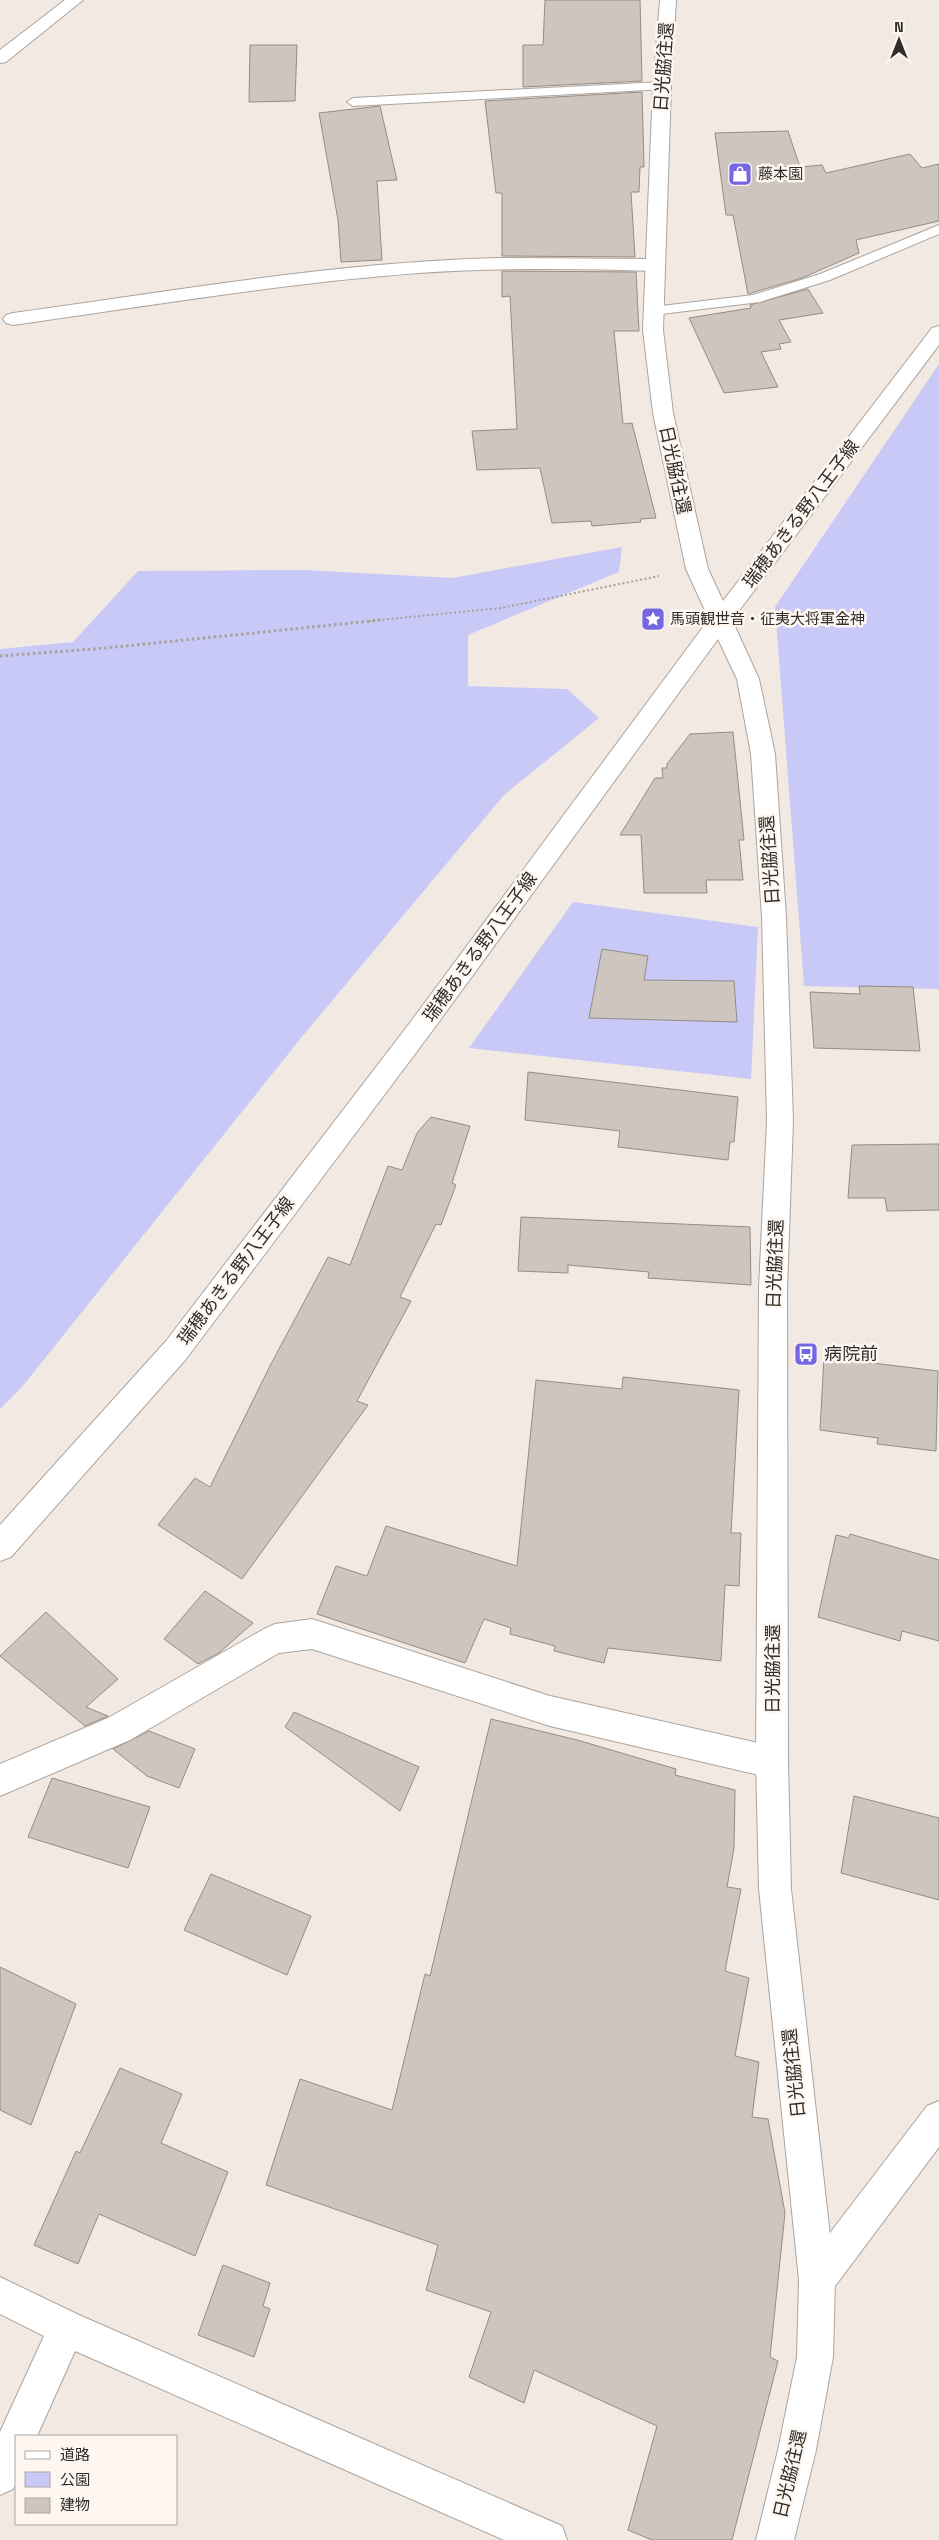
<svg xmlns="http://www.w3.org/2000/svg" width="939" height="2540" font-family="'Space Grotesk','Noto Sans JP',sans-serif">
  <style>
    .green { fill: #c9c9f7 }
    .building { fill: #cdc5be; stroke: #948c85 }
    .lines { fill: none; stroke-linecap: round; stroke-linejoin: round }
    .lane-casing { stroke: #aca49d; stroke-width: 2 }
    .street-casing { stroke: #aca49d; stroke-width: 2 }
    .secondary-casing { stroke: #aca49d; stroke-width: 2 }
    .path-far1 { stroke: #a8a19c; stroke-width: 2; stroke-dasharray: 2 2.5; stroke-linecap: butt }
    .path { stroke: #a8a19c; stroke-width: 3; stroke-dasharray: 2.5 3; stroke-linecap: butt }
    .lane { fill: #fff; fill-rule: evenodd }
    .street { fill: #fff; fill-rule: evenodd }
    .secondary { fill: #fff; fill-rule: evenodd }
    .labels { text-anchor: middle; stroke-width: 5; stroke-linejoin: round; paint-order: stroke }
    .far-poi-label { font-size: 15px; fill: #302d2a; stroke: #fef7f1; text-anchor: start }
    .street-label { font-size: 18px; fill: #302d2a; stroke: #fef7f1 }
    .poi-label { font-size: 18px; fill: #302d2a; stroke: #fef7f1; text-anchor: start }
  </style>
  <rect width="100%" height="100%" fill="#f2e9e2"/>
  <path class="green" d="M939,364V989L804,986L775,607Z
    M622,547L619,572L468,635V686L567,689L599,718L504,795L301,1038L22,1387L0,1409V649L73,642L138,571L305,570L452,578Z
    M573,902L758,927L751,1079L469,1048Z"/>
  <path class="building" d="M545,0H640L642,81L523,87V45H543Z
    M250,45H297L295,101L249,102Z
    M642,92L644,167H640L639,192H631L635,257L502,256V193H496L485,101Z
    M380,106L397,180L377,181L382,260L341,262L338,220L319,113Z
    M788,131L800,167L822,165L826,173L910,154L922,168L939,164V221L856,240L859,253L802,278L748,294L733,215H726L715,133Z
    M502,271L636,272L639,331H614L623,424L632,423L656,518L640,519L641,522L592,526L591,521L552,523L540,468L477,470L472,431L517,429L510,296L502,297Z
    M808,289L823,313L779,320L791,342L779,344L781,349L761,352L778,387L724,393L689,318L751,308L750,305Z
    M733,732L744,840H739L743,880H706L707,893H644L641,835H620L655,778H663L662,768H667V764L690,734Z
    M602,949L648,956L644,980L734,981L737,1022L589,1018Z
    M859,986L913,987L920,1051L814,1048L810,992L860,994Z
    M528,1072L738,1097L734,1142H730L728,1160L618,1147L620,1131L525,1120Z
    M431,1117L470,1126L452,1183L456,1185L441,1225L436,1224L400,1297L411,1301L357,1401L368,1405L242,1579L158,1525L195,1478L210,1487L271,1364L328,1257L350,1265L388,1166L402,1170L417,1133Z
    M939,1144V1210L887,1211L885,1198H848L852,1145Z
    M521,1217L750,1227L751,1285L648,1278L649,1272L568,1265V1273L518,1271Z
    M824,1357L938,1371L936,1451L877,1444L878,1438L820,1430Z
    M623,1377L739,1390L731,1533H741L739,1586L725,1585L721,1661L608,1648L604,1663L554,1651L555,1646L510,1634L511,1628L484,1619L465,1663L317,1614L336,1566L367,1576L386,1526L517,1566L536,1380L622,1389Z
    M850,1534L939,1560V1641L902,1631L900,1641L818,1617L836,1535L849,1538Z
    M205,1591L253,1623L219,1653L198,1664L164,1639Z
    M46,1612L118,1679L86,1707L108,1716L85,1726L0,1656Z
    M294,1712L419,1767L400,1811L285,1727Z
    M491,1719L577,1740L676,1769L675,1775L735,1790L734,1848L727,1887L741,1889L725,1971L749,1978L735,2056L759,2062L752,2117L768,2119L785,2213L770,2357L778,2361L732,2540H652L628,2530L657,2426L534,2370L524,2403L469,2377L491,2312L426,2290L438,2245L266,2185L300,2079L392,2110L425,1974L430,1976Z
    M149,1731L195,1749L179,1788L147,1776L113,1749Z
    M52,1778L150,1807L128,1868L28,1837Z
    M854,1796L939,1818V1900L841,1873Z
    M211,1874L311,1916L287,1975L184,1930Z
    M0,1967L76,2004L31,2125L0,2110Z
    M120,2068L182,2094L161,2143L228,2172L195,2256L99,2214L78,2264L34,2245L76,2151L80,2153Z
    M223,2265L270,2283L263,2306L270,2309L254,2357L198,2335Z"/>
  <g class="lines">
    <g class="lane-casing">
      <path id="lane" d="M662,82L668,86L666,89L353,106L347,102L353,98Z
        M939,225V234L830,280L760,302L653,315L646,311L653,307L753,295L820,274Z"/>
    </g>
    <g class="street-casing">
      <path id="street" d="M65,0H83L6,62L0,63V50Z
        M498,258L654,259L661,261L663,265L661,269L654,271C576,268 497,268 419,273C283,283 148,306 13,325L6,323L3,319L6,315L13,313C174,291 336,262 498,258Z
        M312,1619L550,1696L772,1746L783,1751L788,1762L783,1773L772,1778L550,1726L312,1649L279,1653L130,1740L0,1796V1764L108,1718L264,1629L275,1624Z
        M939,2101V2147L830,2293L817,2298L804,2293L799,2280L804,2267L927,2106Z
        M0,2277L79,2315L562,2526L567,2540H504L75,2351L37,2436H16V2483L13,2489L0,2495V2432L44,2336L0,2314Z"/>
    </g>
    <g class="secondary-casing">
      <path id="secondary" d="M660,0H676L671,86L663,330L673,413L708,569L723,601L932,328L939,326V345L732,620L759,679L775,754L786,917L793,1121L787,1288L788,1762L791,1889L835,2280L833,2357L816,2450L794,2540H756L778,2450L797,2357L799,2280L759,1889L756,1762L759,1288L767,1121L762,917L751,754L737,679L718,639L427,1038L186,1359L11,1557L0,1561V1525L166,1341L409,1024L709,619L686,569L653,413L643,330L653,86Z"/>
    </g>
    <path class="path-far1" d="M369,621L501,608L659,576"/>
    <path class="path" d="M0,656L106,648L381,620"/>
    <use href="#lane" class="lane"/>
    <use href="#street" class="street"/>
    <use href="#secondary" class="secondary"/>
  </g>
  <defs>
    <g id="shop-square" transform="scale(1.25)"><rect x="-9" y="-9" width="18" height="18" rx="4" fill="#7566e1" stroke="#fef7f1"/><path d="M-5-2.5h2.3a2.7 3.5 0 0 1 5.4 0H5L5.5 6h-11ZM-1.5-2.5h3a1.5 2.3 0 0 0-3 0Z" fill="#fff"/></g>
    <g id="sight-square" transform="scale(1.25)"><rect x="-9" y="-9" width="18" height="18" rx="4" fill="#7566e1" stroke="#fef7f1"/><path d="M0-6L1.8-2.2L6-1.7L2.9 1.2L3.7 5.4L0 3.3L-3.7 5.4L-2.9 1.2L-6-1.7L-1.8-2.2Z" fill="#fff"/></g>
    <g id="bus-square" transform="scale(1.25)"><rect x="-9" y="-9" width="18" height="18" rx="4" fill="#7566e1" stroke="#fef7f1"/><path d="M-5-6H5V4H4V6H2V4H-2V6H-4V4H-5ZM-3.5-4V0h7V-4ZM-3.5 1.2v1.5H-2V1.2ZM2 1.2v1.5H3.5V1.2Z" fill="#fff"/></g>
  </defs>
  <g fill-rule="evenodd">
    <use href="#shop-square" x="740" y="174"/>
    <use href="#sight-square" x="653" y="619"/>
    <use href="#bus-square" x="806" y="1354"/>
  </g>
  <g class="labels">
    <g class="far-poi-label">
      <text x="758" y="179">藤本園</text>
      <text x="670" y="624">馬頭観世音・征夷大将軍金神</text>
    </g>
    <g class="street-label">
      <text transform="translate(664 67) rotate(-86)" y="6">日光脇往還</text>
      <text transform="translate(675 470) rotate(78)" y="6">日光脇往還</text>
      <text transform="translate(801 514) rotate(-53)" y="6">瑞穂あきる野八王子線</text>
      <text transform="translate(770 860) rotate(-94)" y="6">日光脇往還</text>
      <text transform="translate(480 947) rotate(-54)" y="6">瑞穂あきる野八王子線</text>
      <text transform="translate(775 1264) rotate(-88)" y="6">日光脇往還</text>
      <text transform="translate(236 1271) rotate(-53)" y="6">瑞穂あきる野八王子線</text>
      <text transform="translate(773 1669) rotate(-90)" y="6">日光脇往還</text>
      <text transform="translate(794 2073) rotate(-96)" y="6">日光脇往還</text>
      <text transform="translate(790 2474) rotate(-77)" y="6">日光脇往還</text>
    </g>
    <g class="poi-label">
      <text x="824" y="1360">病院前</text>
    </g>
  </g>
  <rect x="15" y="2435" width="162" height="90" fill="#fef7f1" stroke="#aca6a1"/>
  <rect x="25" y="2451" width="25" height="8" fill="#ffffff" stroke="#aca6a1"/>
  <text x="60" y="2460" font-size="15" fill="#302d2a">道路</text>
  <rect x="25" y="2472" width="25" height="15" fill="#c9c9f7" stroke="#aca6a1"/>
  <text x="60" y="2485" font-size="15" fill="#302d2a">公園</text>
  <rect x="25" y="2498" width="25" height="15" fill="#cdc5be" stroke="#aca6a1"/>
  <text x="60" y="2510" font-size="15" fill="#302d2a">建物</text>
  <g transform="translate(899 40)" stroke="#fef7f1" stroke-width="4" paint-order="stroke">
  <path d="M0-4L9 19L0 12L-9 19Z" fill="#302d2a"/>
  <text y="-8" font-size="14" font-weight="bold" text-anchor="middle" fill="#302d2a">N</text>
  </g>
</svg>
